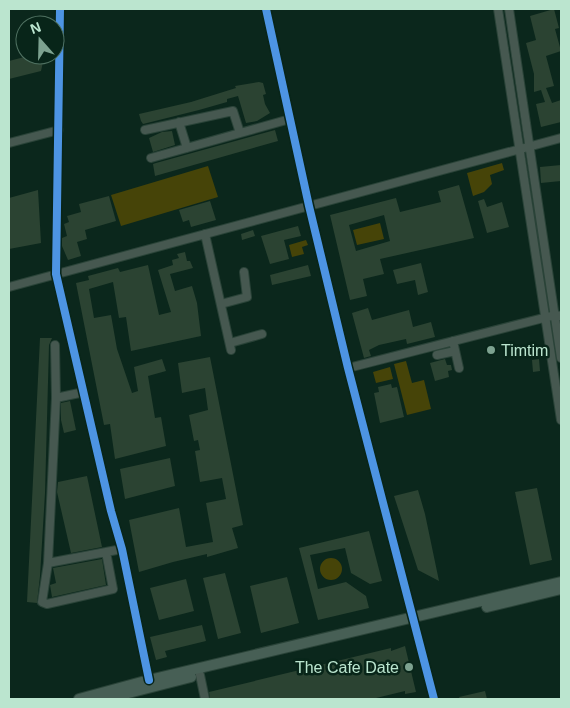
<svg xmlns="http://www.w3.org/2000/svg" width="570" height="708" font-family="Helvetica,sans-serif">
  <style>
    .green { fill: #464408 }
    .building { fill: #2b4332; fill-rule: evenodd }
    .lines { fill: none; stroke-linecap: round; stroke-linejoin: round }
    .minor-casing { stroke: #2a4338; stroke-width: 10 }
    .major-casing { stroke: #2a4338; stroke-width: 12 }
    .minor { stroke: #465850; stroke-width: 8 }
    .major { stroke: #475f55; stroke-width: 10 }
    .cycleway-casing { stroke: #082519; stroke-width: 11 }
    .cycleway { stroke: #4d94e3; stroke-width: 8 }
    .poi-dot { fill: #7da290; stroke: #082519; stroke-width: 2 }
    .labels { text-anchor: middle; stroke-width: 5; stroke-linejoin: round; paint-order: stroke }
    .poi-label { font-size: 16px; fill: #bbe5cf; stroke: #082519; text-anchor: start }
  </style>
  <rect width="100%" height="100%" fill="#0b271c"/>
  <path class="green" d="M502,163L504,170L490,175L492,184L484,192L473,196L467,173Z
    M208,166L218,197L121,226L111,195Z
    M380,223L384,239L357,245L353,230Z
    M306,240L308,245L302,247L304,254L292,257L289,245Z
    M406,361L412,383L424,380L431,409L407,415L394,364Z
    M390,367L393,379L376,383L373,372Z
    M320 569a11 11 0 1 1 22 0a11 11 0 1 1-22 0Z"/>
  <path class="building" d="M554,9L559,28L555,29L561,51L546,56L554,86L546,88L552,103L561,100V122L541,127L536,104L545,102L541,90L534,92V74L526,43L536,40L530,16Z
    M32,55H41L43,62L41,71L9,79V61Z
    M259,82L263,83L266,94L263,95L265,104L270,113L257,121L246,123L238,96L227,99V102L199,110L143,124L141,121L139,114L191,102L236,88L235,86Z
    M275,130L278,141L155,176L153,164L156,163Z
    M172,131L175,145L153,152L149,138L162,132Z
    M561,165V181L541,183L540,167Z
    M459,185L474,238L380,259L384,274L363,279L367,296L350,300L330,215L396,198L400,212L441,202L438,191ZM384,215L390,241L356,251L349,225Z
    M38,190L41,243L9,249V198Z
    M109,196L116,221L85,230L87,239L77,242L81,256L68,260L62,246V238L67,236L64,224L69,222L67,216L81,212L79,204Z
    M484,199L487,207L502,202L509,227L487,233L478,201Z
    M210,201L216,220L191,227L189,220L183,222L179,210Z
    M298,226L301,236L284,240L289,259L270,264L261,236Z
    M253,230L255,236L242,240L241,234Z
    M185,252L187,261H190L193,268L170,274L175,291L192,286L197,303L201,336L131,351L126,317L119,318L113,282L89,289L94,318L111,315L117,349L132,393L138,391L134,367L162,359L166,371L148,376L155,418L161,417L166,446L115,459L110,424L104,425L76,283L89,280L88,276L118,268L120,272L148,265L159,315L171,312L158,270L173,265L172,260L179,258L177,254Z
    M421,263L428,292L418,295L415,280L397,284L393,270Z
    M308,265L311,276L272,285L270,275Z
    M368,308L372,320L409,310L413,327L431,322L435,337L407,344L406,339L379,345L369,350L371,356L364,358L352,313Z
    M40,338H52L49,345L45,493L40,576L37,603L27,602Z
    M210,357L243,525L232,528L238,548L207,557V554L173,562L139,572L129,520L179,508L186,547L213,542L206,503L226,499L222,478L200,482L195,451L200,450L198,440L194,441L189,415L208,410L205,388L182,393L178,363Z
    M445,359L447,365H451L452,370L448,371L449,377L435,381L430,363Z
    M539,359L540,371L533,372L532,360Z
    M391,384L392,388L397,387L404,417L380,423L374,393L379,392L378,387Z
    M70,401L76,430L64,433L61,420V403Z
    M170,458L175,486L125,499L120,469Z
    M87,476L102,547L71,553L57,492L58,482Z
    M537,488L552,560L530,565L515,492Z
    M418,490L425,514L439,581L418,570L394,496Z
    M369,531L382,581L370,584L351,573L345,548L310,555L318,589L346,582L366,596L369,608L318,620L299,548Z
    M102,559L106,585L52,597L50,585L56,583L53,568Z
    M225,573L241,633L218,639L203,578Z
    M287,577L299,623L261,633L250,586Z
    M186,579L194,611L159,620L150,588Z
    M202,625L206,641L165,651L167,657L156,660L150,637Z
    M405,646L416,692L405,694V691L372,699H210L209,692L391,648V651Z
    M485,691L487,699H460L459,697Z"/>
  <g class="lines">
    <g class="minor-casing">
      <path id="minor" d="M60,9L56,274L111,511L122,549L149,680
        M266,9L309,206L348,368L434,699
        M498,9L561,420
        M509,9L561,358
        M179,122L187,148
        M145,130L233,111L240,133
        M9,143L59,130
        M151,158L290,119
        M205,234L231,350
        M9,287L561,138
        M221,304L247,297L244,272
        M453,341L459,368
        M230,343L262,334
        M55,345L56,398L48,563L122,549
        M437,355L455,351
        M348,368L555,315L561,316
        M56,398L84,392
        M48,563L42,602L47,604L113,589L106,552
        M200,675L205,699"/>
    </g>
    <g class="major-casing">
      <path id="major" d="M487,607L561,589
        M79,699L149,680L561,582
        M105,699L191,677"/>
    </g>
    <use href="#minor" class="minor"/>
    <use href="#major" class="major"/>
    <g class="cycleway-casing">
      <path id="cycleway" d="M60,9L56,274L111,511L122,549L149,680
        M266,9L309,206L348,368L434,699"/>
    </g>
    <use href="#cycleway" class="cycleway"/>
  </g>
  <g class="poi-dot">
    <circle cx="491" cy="350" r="5"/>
    <circle cx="409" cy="667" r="5"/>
  </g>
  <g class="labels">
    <g class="poi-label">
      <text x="501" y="356">Timtim</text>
      <text x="399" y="673" text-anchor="end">The Cafe Date</text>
    </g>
  </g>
  <rect width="570" height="708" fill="none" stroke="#bbe5cf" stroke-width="20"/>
  <g transform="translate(40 40) rotate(340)"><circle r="24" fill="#082519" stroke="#507262"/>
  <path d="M0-4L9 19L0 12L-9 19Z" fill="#7da290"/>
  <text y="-8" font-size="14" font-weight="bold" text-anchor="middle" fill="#bbe5cf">N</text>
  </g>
</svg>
